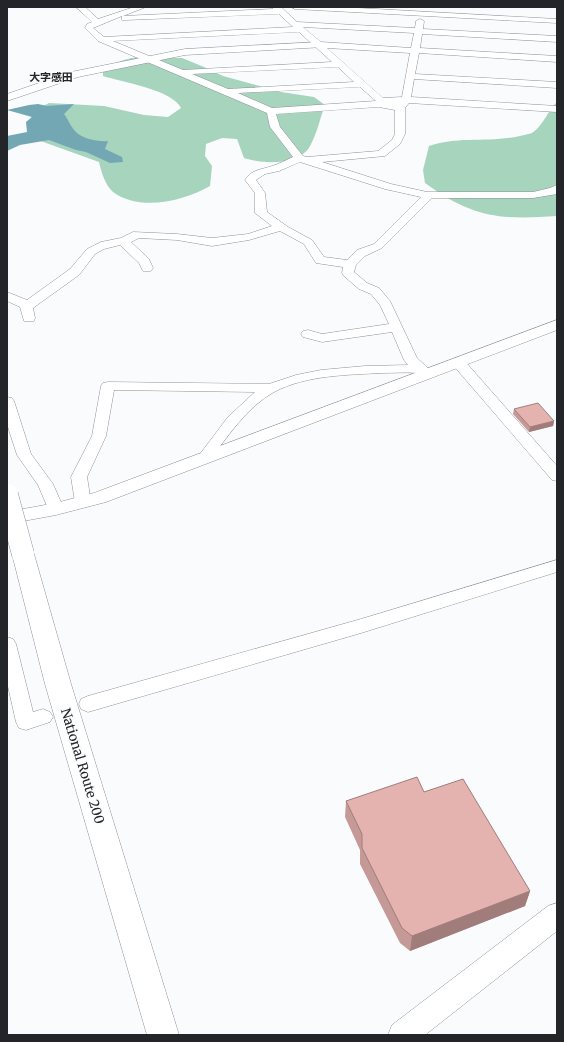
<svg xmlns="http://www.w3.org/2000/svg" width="564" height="1042" font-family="Merriweather,'Noto Sans JP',serif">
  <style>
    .forest { fill: #a7d4bd }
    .water { fill: #73a7b4 }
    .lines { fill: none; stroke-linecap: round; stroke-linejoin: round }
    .minor-casing { stroke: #8c919b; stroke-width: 1 }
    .tertiary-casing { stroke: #8c919b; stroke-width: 1 }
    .trunk-casing { stroke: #8c919b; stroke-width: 1 }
    .minor { fill: #fff; fill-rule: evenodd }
    .tertiary { fill: #fff; fill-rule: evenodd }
    .trunk { fill: #fff; fill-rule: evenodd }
    .trunk-bridge-casing { stroke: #8c919b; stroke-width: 23; stroke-linecap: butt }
    .trunk-bridge { stroke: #fff; stroke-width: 22 }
    .wall { fill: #c59a96 }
    .shaded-wall { fill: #a07d7a }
    .building { fill: #e5b3af; stroke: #a07d7a }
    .labels { text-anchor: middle; stroke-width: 3.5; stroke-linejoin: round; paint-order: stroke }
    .far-quarter-label { font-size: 11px; font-weight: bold; fill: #232529; stroke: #fafbfd }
    .near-street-label { font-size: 13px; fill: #232529; stroke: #fafbfd }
  </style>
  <rect width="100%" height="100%" fill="#fafbfd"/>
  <path class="forest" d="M138,57L182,58L204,67L223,76L281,92L314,97L325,105C320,118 317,134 310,146C299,166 262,164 244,158L237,139L222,138L206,144L205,156L212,166L210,186C184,201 140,212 113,192C105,185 101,171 99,162L35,139L29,124L32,115L36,110L49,103L104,106L144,115L168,117L181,108C173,90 122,82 103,76V71C114,62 125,59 138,57Z
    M557,102V216C500,220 473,218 425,183L423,170L429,146C458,136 490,143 520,136C524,135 529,134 532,133C544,125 547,111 557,102Z"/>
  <path class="water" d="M38,104L47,106L74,104L64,114C68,119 71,127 75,131C82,139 98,142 108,141L105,149L122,157L123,162L110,163L86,152L76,150L49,140L20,145L7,151V136L27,132L26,122L32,117L7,110L29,105Z"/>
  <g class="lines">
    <g class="minor-casing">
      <path id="minor" d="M76,7H85L98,19L134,7H146L123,16L273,9L272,7H281L297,22L415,28L416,21L420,19L424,21L423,29L557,36V42L422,34L420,48L557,56V62L419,53L415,74L557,82V88L414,79L411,97L557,106V112L409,103L405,108V134L400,144L385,156L322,162L391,184L427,192H533L550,188L557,185V194L533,198H432L382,248L365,256L356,265L354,272L367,283L379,288L390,301L417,358L432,372L430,375C424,376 421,373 416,373C405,372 393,373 382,373C347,375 306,375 274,392C247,407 228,436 210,460L205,462L200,460L197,457L200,454L228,417L255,392L114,390L106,436L87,477L91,502L89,506L83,507L77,506L75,502L71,477L92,436L101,386L103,383L108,382L269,384L296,375L321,370L365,366L408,365L404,360L392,332L322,342L303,337L301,334L303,331L308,330L322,334L389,324L380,305L371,294L359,289L344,276L342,273L343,267L316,263L304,244L280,231L249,240L212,246L177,240L139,238L131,242L149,259L153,268L151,271H143L139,263L120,245L104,249L95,254L79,275L33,308L35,318L34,321H24L20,307L7,301V292L27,300L70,269L87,249L101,242L121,238L133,232L177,234L212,238L248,234L272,226L255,213V193L245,180C252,169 261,170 272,166C279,164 286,160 293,157L270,127L267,113L98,41L85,28L87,24L92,22ZM279,14L293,27L104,37L93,28L122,16V20H125ZM303,27L414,33L411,48L321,42ZM299,32L332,62L183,70L113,41ZM327,48L410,53L402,97L383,98ZM338,67L354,82L228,89L192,74ZM360,87L376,101L272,108L238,93ZM379,107L395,110V134L392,140L378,151L307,157L303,156L280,127L276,114ZM300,162L385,189L421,197L374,244L357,250L347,260L324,257L312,240L288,227L267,212L265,193L256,180L265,174L279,171Z
        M291,7H340L557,19V23L295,9Z
        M458,358L463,359L557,466V481L552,480L453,365L451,362L453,359Z
        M7,397L12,398L14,401L31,454L53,484L64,509L62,513L56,514L50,513L38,485L17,455L7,424Z
        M557,560V572L361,633L88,712L81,709L79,704L81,699L88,696L361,619Z
        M7,637L13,639L16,644L33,712L43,709L50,712L53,717L50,722L26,730L19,728L16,722L7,682Z"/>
    </g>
    <g class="tertiary-casing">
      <path id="tertiary" d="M320,42L324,43L325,45L324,47L185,55L78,77L7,101V94L71,72L185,49Z
        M557,320V330L106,502L56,515L7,524V512L56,503L94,493Z
        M557,903V931L425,1035H388L392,1025L548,906Z"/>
    </g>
    <g class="trunk-casing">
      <path id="trunk" d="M23,546L31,548L34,554L71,684L179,1035H147L45,684L12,554L15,548Z"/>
    </g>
    <use href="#minor" class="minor"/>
    <use href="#tertiary" class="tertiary"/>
    <use href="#trunk" class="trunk"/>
    <g class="trunk-bridge-casing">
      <path id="trunk-bridge" d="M7,495L23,554"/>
    </g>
    <use href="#trunk-bridge" class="trunk-bridge"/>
  </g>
  <path class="wall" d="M514,409L554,421L553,426L529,432L513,414Z
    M424,792L530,891L525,906L410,951L400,943L360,864V850L345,817L346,801Z"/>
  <path class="shaded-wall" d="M554,421L553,426L529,432L530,427Z
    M530,891L525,906L410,951L412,936Z"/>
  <path class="building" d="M538,403L554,421L530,427L514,409Z
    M417,777L424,792L463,779L530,891L412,936L402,928L362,848V834L346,801Z"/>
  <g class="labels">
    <g class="far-quarter-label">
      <text x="51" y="81">大字感田</text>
    </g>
    <g class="near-street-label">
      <text transform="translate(83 766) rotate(73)" y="5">National Route 200</text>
    </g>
  </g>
  <rect width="564" height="1042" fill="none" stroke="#232529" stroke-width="16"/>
</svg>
